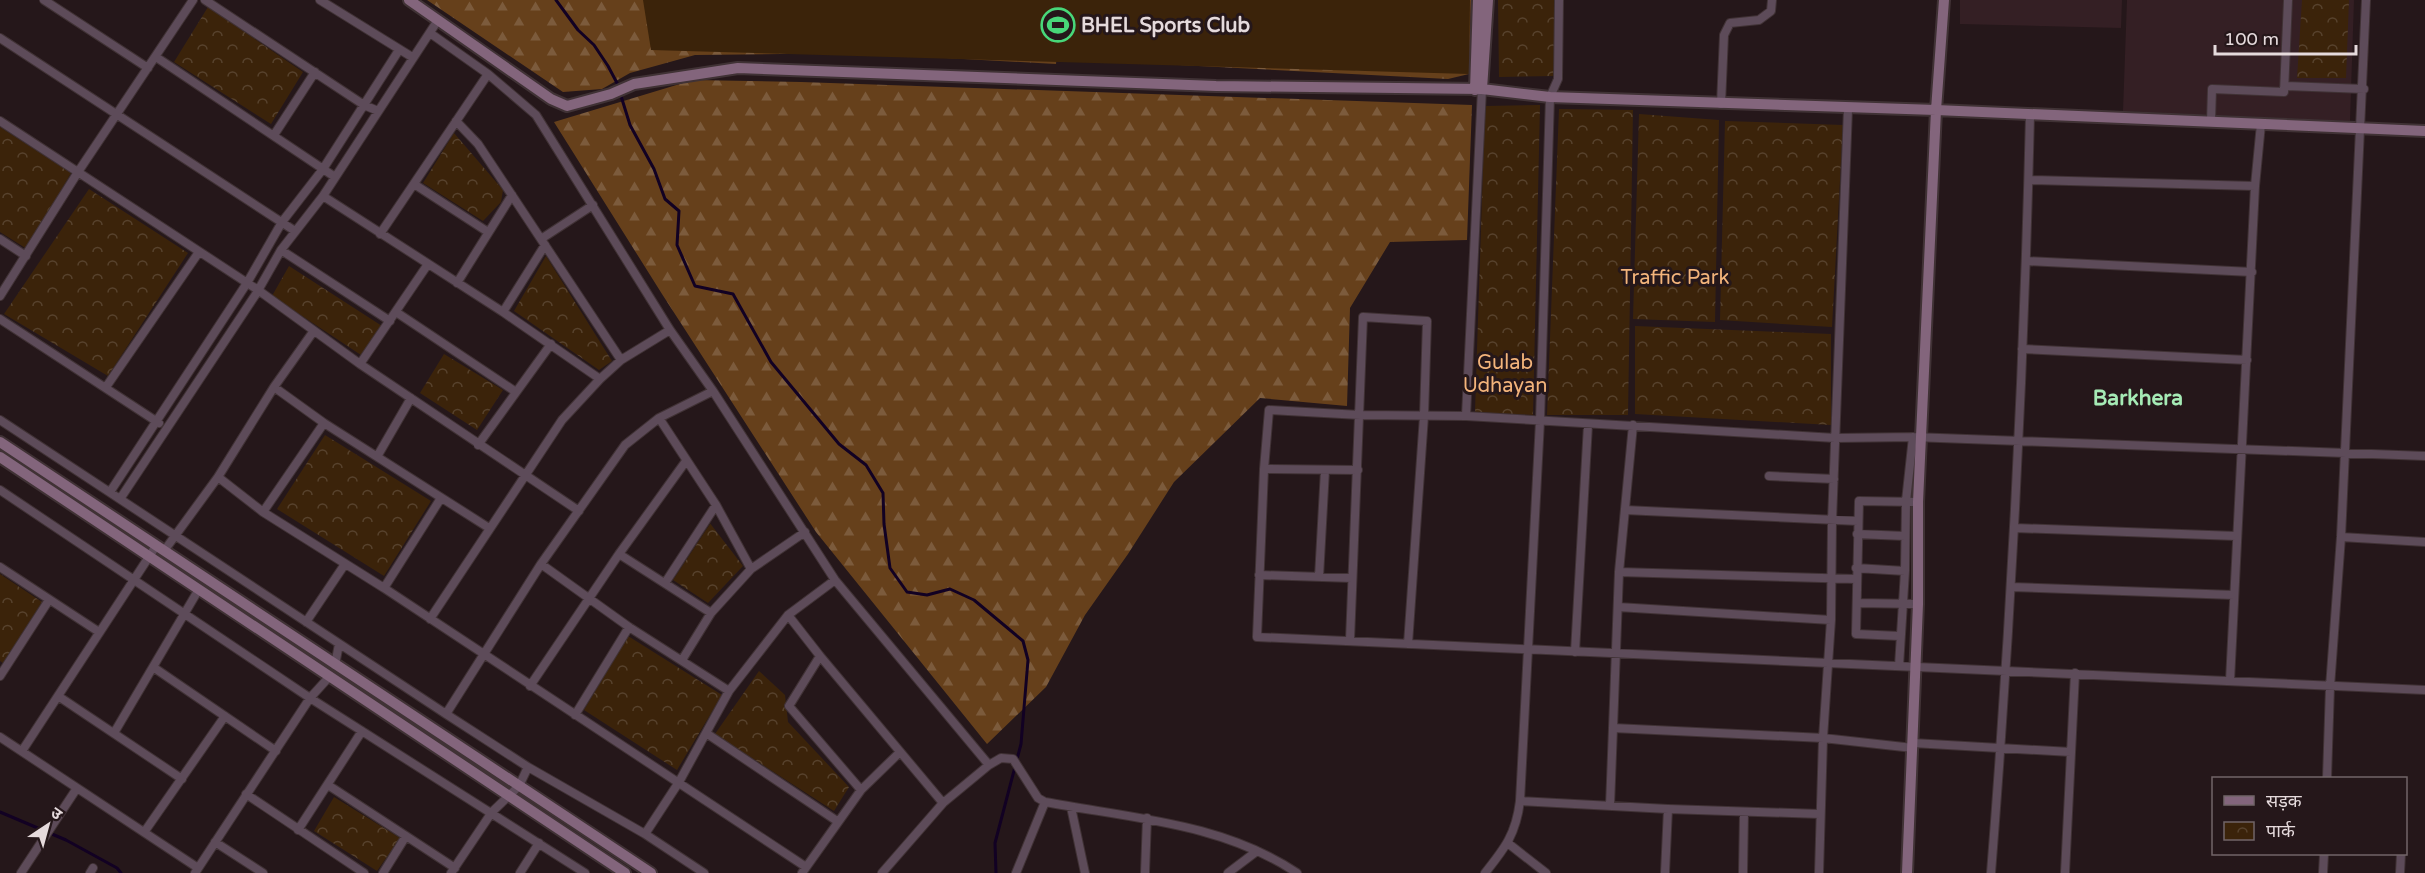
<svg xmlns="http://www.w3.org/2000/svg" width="2425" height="873" font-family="'Varela Round','Noto Sans Devanagari',sans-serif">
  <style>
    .built { fill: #341f24 }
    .forest { fill: url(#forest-firs) }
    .park { fill: url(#park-crowns) }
    .pitch { fill: #3b230a }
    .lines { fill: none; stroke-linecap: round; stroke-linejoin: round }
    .stream { stroke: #120123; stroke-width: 3 }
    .street-casing { stroke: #403235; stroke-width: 10 }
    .secondary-casing { stroke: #403235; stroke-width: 14 }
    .street { stroke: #5d4b59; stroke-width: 8 }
    .secondary { stroke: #83657c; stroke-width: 10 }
    .labels { text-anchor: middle; stroke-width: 6; stroke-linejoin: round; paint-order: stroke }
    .poi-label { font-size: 20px; font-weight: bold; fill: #e5dadc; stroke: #25171a; text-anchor: start }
    .park-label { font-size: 20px; fill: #f3b47b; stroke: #25171a }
    .neighbourhood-label { font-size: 21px; font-weight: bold; fill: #a5eab5; stroke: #25171a }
  </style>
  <defs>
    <pattern id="forest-firs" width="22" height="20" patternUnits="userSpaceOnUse" patternTransform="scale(1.5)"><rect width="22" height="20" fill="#66401b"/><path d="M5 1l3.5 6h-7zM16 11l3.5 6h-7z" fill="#7c5b3c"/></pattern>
    <pattern id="park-crowns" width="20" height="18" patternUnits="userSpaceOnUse" patternTransform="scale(1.5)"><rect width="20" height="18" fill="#3b230a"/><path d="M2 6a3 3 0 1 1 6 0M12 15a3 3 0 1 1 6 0" fill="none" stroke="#57422d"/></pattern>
  </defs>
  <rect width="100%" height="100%" fill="#25171a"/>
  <path class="built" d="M1960,0H2122L2121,28L1960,24Z
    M2127,0H2354L2350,121L2123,111Z"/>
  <path class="forest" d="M427,0H1471L1469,74L1448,79L1101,61L1061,1L1056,64L855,53L695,55L630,73L602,89L563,92Z
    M693,80L801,82L1472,105L1467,240L1390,242L1350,308L1347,406L1260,398L1174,482L1128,554L1085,615L1046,687L987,744L816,532L662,294L554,122Z"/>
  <path class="park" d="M1498,0H1554V76L1499,77Z
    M2302,0H2349L2346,78H2297Z
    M208,7L303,72L271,124L174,62Z
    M1540,105L1533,415L1475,412L1485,106Z
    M1559,109L1633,110L1628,415H1547Z
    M1639,114L1719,120L1715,322L1633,319Z
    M1725,121L1843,125L1832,327L1720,320Z
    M0,127L71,173L27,249L0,232Z
    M454,133L503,190L501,202L483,221L423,183Z
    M89,189L188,253L108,376L4,314Z
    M546,256L612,361L599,370L514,311Z
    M289,266L382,326L364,357L272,296Z
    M1635,326L1831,334V425L1635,414Z
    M444,354L503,390L477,430L420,393Z
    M325,435L431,501L384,576L277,509Z
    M709,522L743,566L708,603L673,580L710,524Z
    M0,574L42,602L3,663L0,661Z
    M628,636L722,695L677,770L584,710Z
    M759,671L785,695L788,722L849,787L834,811L715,734Z
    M334,797L400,838L377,871L314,831Z"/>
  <path class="pitch" d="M643,0H1470L1469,74L651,50Z"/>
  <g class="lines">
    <path class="stream" d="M556,0L578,30L594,45L608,66L617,83L630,125L654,169L665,199L679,211L677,245L695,286L733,294L771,362L839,444L866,465L883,493L884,524L890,568L907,592L927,595L950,589L974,600L1023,641L1028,660L1021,744L995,843L996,873
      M0,812L66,840L117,868L121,873"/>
    <g class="street-casing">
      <path id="street" d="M44,0L148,68
        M205,0L364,105L378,111
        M320,0L412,57
        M430,33L488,74L536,115L670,330L713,391L835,580L989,765
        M0,38L295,231
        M156,57L335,177
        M2285,86L2364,89
        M1721,104L1724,35L1730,23L1759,20L1771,11L1772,0
        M0,121L258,290L360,364L579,511
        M456,121L478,144L621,360
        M2211,121L2212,89L2284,92L2288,0
        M274,135L315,72
        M2029,180L2255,186
        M414,184L488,232
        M323,196L503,312L600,379
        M380,234L488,74
        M0,239L26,256
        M541,239L593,205
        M281,250L390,321
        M2026,261L2252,272
        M457,283L512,195
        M0,296L78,172L193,0
        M396,312L516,392
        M503,312L545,245
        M0,319L159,423
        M2022,349L2247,360
        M360,364L428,264
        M106,387L199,252
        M274,387L324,423L489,528
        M1466,416L1482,89
        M659,418L716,505L751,569
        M0,420L446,714L528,767L645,834L704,873
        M478,445L551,344
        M378,455L411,398
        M2425,456L1913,437L1835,438L1466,416L1360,415L1269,410L1264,469L1257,637L2425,690
        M1264,469L1358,470
        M1769,476L1834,479
        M218,477L263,512L384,588L806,867
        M0,490L310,698L585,873
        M110,492L247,283L282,222L323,169L399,50
        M120,499L256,294L281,250L323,196L438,20
        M1625,510L1858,521
        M263,512L324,423
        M2015,528L2236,536
        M1857,534L1905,536
        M2341,537L2425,542
        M164,551L218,477L274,387L313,332
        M619,554L711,613
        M541,564L629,627L729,691
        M0,567L99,632
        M1856,568L1905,571
        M1619,572L1856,579
        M1259,575L1352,578
        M1319,577L1325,470
        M665,583L716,505
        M2011,587L2234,595
        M384,588L441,498
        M1857,603L1918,604
        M1618,607L1831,620
        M788,615L820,656L943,803
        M430,619L562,420L600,379L621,360L670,330
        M306,622L345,564
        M1899,636L1856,634L1859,501L1918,502
        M1350,640L1363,317L1427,321L1424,416L1408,644
        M1575,652L1588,425
        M820,656L789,706L861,790
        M682,660L711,613L751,569L805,532
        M335,665L339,644
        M1899,666L1905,571L1906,501L1913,437
        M153,667L276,751
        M0,676L49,600
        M2230,681L2255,186L2261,124
        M530,686L619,554L686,461
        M58,696L182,779
        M446,714L541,564L625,445L659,418L713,391
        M575,715L629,627
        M1613,728L1823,738L1913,748
        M114,733L199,589
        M706,733L837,821
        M0,737L198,868
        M1913,743L2071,752
        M22,751L156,546
        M2327,778L2330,687L2341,537L2366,0
        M328,785L455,868
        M246,794L364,873
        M1520,801L1668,809L1820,814
        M1610,806L1619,572L1633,425
        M1071,807L1085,873
        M298,830L362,731
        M145,831L225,716
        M645,834L679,782L729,691L788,615L835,580
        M215,842L263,873
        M1509,844L1546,873
        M21,873L77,788
        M90,873L93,868
        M195,873L310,698L330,676
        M383,873L406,836
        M451,873L492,812L519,786L528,767
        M520,873L539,843
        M802,873L861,790L900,752
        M882,873L943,803L989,765L1001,758L1013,759L1038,798L1045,802C1130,818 1223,823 1297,873
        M1016,873L1045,802
        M1145,873L1147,818
        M1228,873L1257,851
        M1485,873C1505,848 1516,834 1520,801L1540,421L1550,97L1558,79L1559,0
        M1665,873L1668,809
        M1743,873L1744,812
        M1819,873L1823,738L1831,620L1832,521L1848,109
        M1991,873C2011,621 2024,368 2030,115
        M2065,873L2075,673
        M2323,873L2324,854
        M2400,873L2401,854"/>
    </g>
    <g class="secondary-casing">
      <path id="secondary" d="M409,0L551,99L567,106L611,94L634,84L738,68L1216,86L1482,89L1550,97L1936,110L2425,131
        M1482,89L1488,0
        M1475,90L1478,0
        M0,442L651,873
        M0,457L625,873
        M1907,873L1918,604V502L1936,110L1944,0"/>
    </g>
    <use href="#street" class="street"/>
    <use href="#secondary" class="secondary"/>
  </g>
  <defs>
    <g id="stadium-ring" transform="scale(1.725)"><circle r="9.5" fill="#25171a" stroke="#48d779" stroke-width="1.5"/><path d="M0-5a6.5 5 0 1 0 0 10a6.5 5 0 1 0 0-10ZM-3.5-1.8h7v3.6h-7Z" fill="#48d779"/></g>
  </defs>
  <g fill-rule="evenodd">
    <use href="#stadium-ring" x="1058" y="25"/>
  </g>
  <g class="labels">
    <g class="poi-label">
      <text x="1081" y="32">BHEL Sports Club</text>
    </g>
    <g class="park-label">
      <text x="1675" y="284">Traffic Park</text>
      <text x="1505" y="369">Gulab<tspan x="1505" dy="23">Udhayan</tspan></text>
    </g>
    <g class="neighbourhood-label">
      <text x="2138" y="405">Barkhera</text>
    </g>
  </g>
  <rect x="2212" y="777" width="195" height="78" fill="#25171a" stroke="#726568" stroke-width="1.5"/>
  <rect x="2224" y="796" width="30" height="9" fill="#83657c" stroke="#726568" stroke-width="1.5"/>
  <text x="2266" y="807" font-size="18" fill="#e5dadc">सड़क</text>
  <rect x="2224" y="822" width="30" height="18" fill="url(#park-crowns)" stroke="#726568" stroke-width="1.5"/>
  <text x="2266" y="837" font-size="18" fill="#e5dadc">पार्क</text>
  <g transform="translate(48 825) rotate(36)" stroke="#25171a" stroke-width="4.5" paint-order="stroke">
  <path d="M0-4.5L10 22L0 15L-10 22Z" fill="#e5dadc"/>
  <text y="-9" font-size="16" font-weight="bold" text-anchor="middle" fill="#e5dadc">उ</text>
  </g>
  <path d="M2215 45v9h141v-9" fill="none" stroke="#e5dadc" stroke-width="3"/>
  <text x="2224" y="45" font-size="18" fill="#e5dadc" stroke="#25171a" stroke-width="4.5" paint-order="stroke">100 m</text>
</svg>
